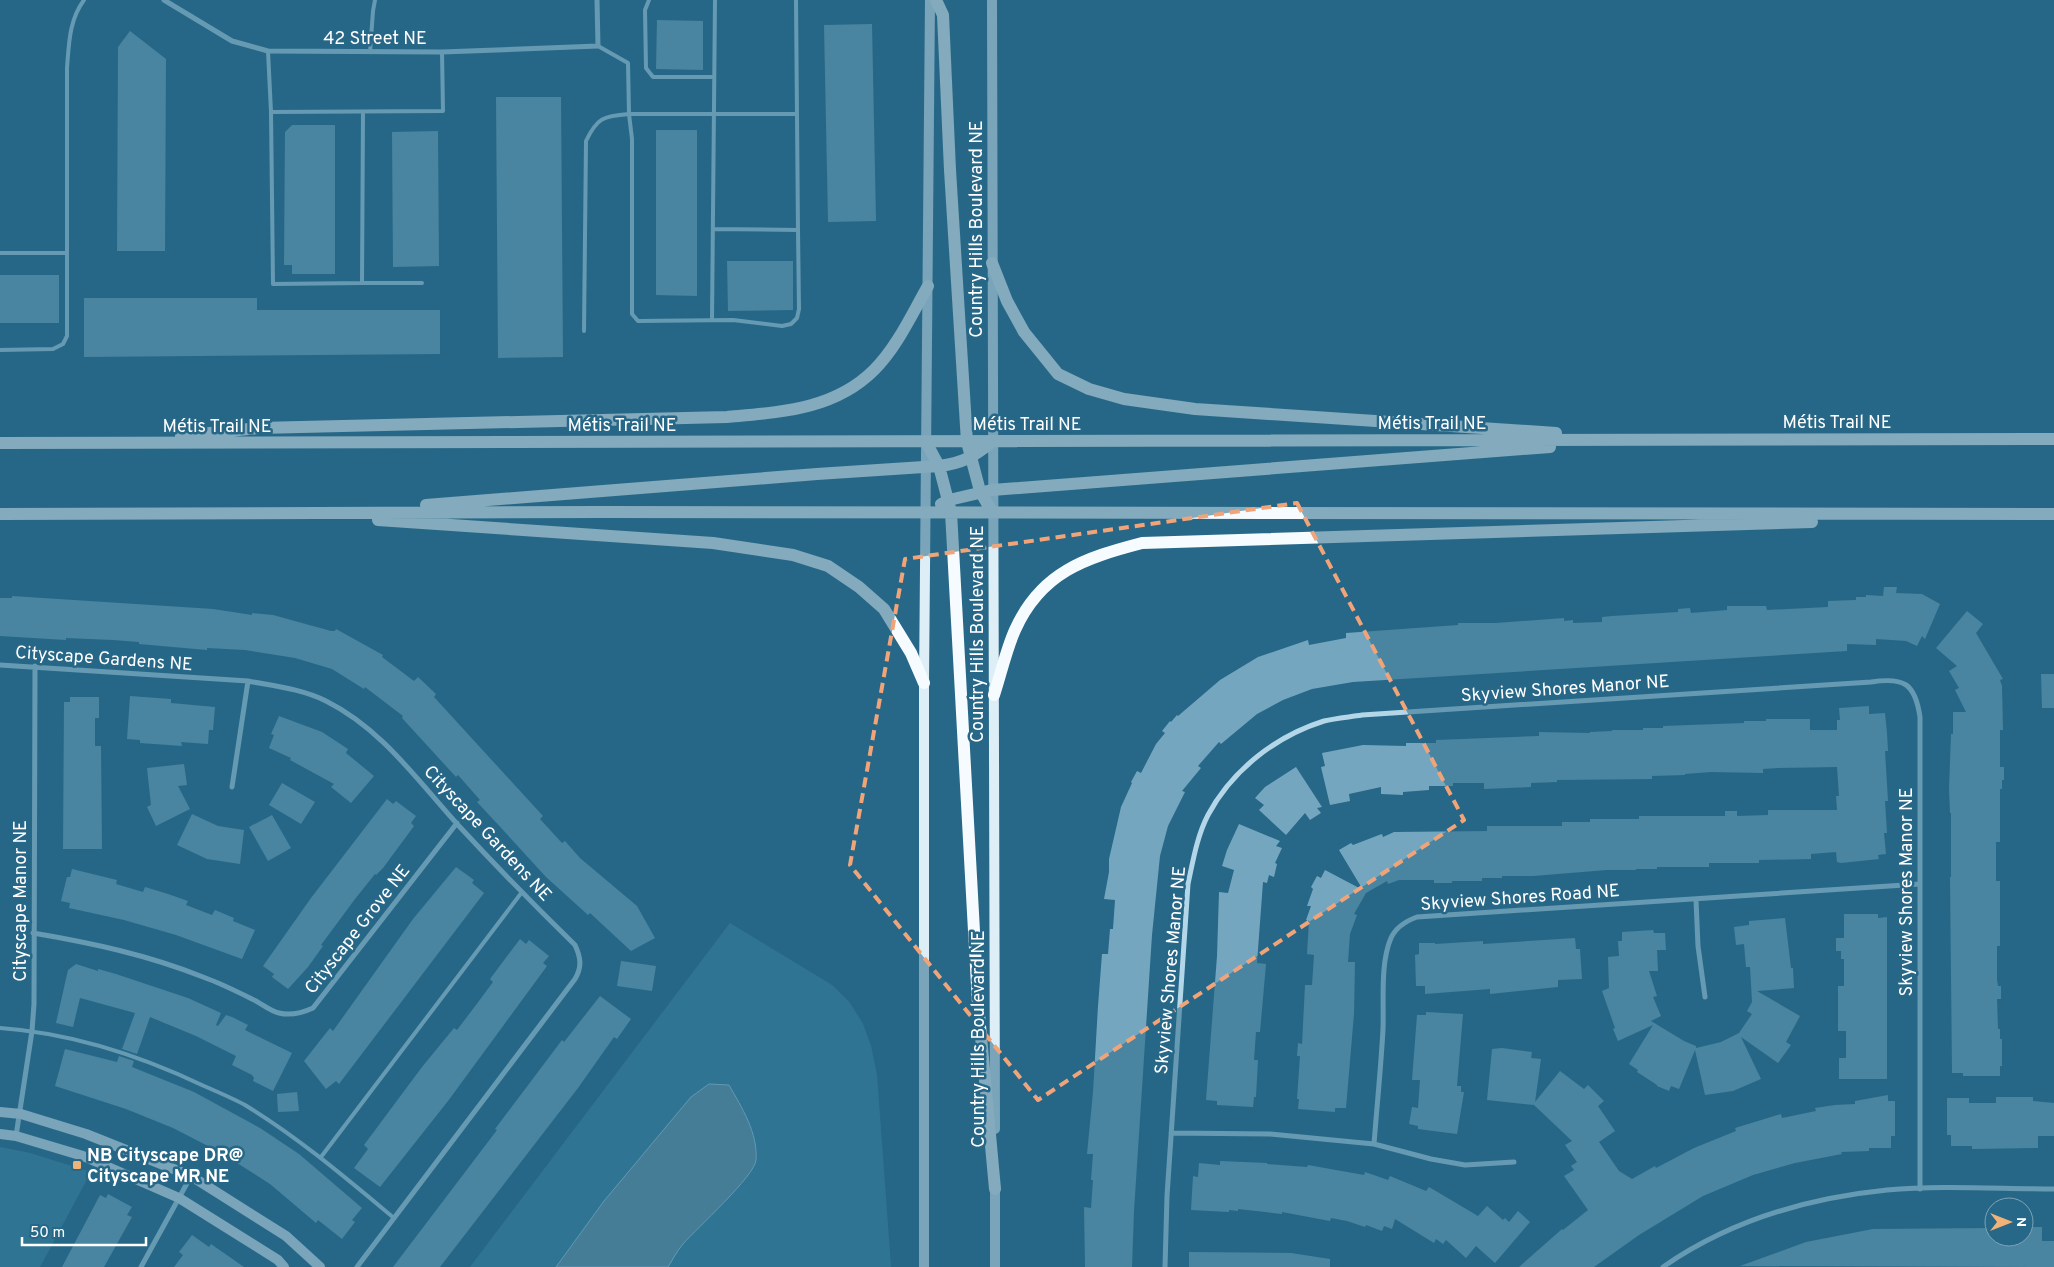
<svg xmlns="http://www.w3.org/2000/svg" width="2054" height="1267" font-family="Overpass,sans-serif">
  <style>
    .green { fill: #3c83a3 }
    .water { fill: #6a94a9; stroke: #a7d5e9 }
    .building { fill: #74a7bf }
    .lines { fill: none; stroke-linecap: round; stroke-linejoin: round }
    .lane { stroke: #b3d7e8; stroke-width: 4 }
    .street { stroke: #b3d7e8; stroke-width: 5 }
    .secondary { stroke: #ddeef7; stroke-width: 10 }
    .primary { stroke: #f5fbfe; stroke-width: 12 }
    .marked { fill: none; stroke: #f2a479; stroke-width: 4; stroke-dasharray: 10 6; stroke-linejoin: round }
    .poi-dot { fill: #f1b278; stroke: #276787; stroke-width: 2 }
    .labels { text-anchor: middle; stroke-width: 5; stroke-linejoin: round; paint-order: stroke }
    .street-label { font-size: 18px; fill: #fff; stroke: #276787 }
    .poi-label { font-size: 18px; font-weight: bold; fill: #fff; stroke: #276787; text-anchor: start }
  </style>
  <rect width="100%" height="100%" fill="#276787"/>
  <path class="green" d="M730,923L832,985L850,1003L863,1024L871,1046L877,1075L891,1267H470Z
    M0,1147L30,1153L91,1172L40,1267H0Z"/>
  <path class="water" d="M709,1084L729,1085C742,1108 758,1133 756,1160C755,1176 696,1229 683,1244C677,1251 673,1259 668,1267H556L604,1201L691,1097Z"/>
  <path class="building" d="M657,20L703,21V70L656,69Z
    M872,24L876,221L828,222L824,25Z
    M130,31L166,59L165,251H117L118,47Z
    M496,97H561L563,357L498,358Z
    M292,125H335V274H292V265H284L285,132Z
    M656,130H697V296L656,295Z
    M438,131L439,266L393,267L392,132Z
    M727,261H793V310L728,311Z
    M0,275H59V323H0Z
    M84,298H257V310H440V354L84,357Z
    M1884,587H1897L1896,593L1922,594L1940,604L1925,639L1922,636L1917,646L1906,641L1876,639V645L1847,644V651L1353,682L1312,689L1283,700L1257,714L1221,744L1219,742L1198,766L1201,768L1182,791L1185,792L1168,826L1160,856L1152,935L1134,1211L1132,1267H1085L1084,1207L1091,1208L1093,1180H1091L1093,1154H1087L1093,1092L1098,1006L1102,954H1108L1110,929H1113L1115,900L1104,899L1109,872V859L1121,807L1132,783L1131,782L1137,771L1141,773L1156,744L1165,733L1162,731L1170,721L1171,722L1177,715L1178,716L1220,680L1258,657L1308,640L1309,645L1346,638V633L1458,625V623H1496L1564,618V621L1573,620V623L1602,622V617L1612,616L1678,612V609L1690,608L1691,613L1727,610V606H1766L1767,610L1828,607V601L1856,600V597H1866V595L1883,596Z
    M12,596L213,609L252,615V613L273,615L331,631H335L336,629L383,655L382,657L414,681L418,677L436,694L434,697L543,816L540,819L562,843L565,841L580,858L637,906L655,938L631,951L590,913L588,915L546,877L504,831L477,802L480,800L458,775L456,777L402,718L403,716L365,687L364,689L332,669L295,658L245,650L207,648V650L139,644V642L113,640L66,638V640L0,636V598H12Z
    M1967,611L1983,624L1976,633L2003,679L2000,680L2002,686L2003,730H2000V767H2004V780H2002V789H2000V842H1996V881H2000V946H1997V980L1998,986H2001V999H1997L1998,1029H2000V1039H2002V1066H2000V1076H1963V1073H1952L1950,877H1951V813H1950L1949,789L1951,734H1953V712H1966L1955,690L1959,688L1949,671L1957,666L1936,648Z
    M2041,674H2054V708H2042Z
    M130,696L171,699V703L215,707L213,730H209L208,744L181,742L182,746L140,743V740L127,739Z
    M70,697H99V718H95V746H101L102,849H63L64,702H70Z
    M1869,706V714L1885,713L1887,733L1888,751H1885L1888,801H1885L1887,833H1884L1886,854L1878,855L1879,859L1841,863L1837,862L1836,852L1811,854V859L1759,860V863H1709V867H1657V869H1636V870H1607L1533,876H1502V878H1482V881H1452V883H1434V880H1399L1388,884L1387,881L1366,893L1354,914L1357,915L1350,934L1348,962H1355L1354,1014L1346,1108H1335V1112L1298,1109L1299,1099H1297L1300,1056H1297L1298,1043L1302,1044L1305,985H1312L1314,955L1307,954L1309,921L1306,920L1311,906H1307L1313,889L1311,887L1317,876L1321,878L1325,870L1363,890L1339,850L1351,843L1353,845L1379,835L1382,834L1383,837L1394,832L1487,831V826H1562V822H1590V819H1639V816H1725V811H1737V816L1768,815V810H1837L1836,796H1839L1837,767L1778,768L1763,769V773L1711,772L1685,774V775L1652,776V779L1557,780V782L1531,783V787L1484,789V783H1453V786H1429V790L1403,792V795L1381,794V787L1349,794L1350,801L1330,805L1321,767L1325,766L1322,753L1363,745L1406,746V743H1436V740L1539,736V732L1590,733V732L1612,731V730H1643V728H1663V726L1744,723V721H1766V719H1810V730H1837V720H1840L1839,708Z
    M279,716L322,732L348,749L346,753L374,776L351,803L331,787L334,784L290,760L291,758L269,748L274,735L271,734Z
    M184,764L187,785L178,786L190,809L156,826L147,807L151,805L147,768Z
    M1296,767L1322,807L1317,808L1321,813L1310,820L1305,813L1286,835L1259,810L1264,805L1255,798L1265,787Z
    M282,783L315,802L301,824L269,805Z
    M387,799L393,804L396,801L416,816L411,823L414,826L383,868L376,875L375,874L355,899L321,945L323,946L308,967L288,989L272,977L274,974L263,966L311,898Z
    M192,814L218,826L244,830L240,864L207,859L177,845Z
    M272,815L291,848L268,861L249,827Z
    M1239,824L1280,841L1276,846L1282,848L1275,863L1277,864L1274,877L1269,875L1267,883L1263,882L1257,963L1266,964L1260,1032H1256L1254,1060H1258L1256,1097H1254L1253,1107L1217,1105V1101L1206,1100L1217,956L1219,892L1228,893L1234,870L1222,866L1227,850Z
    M456,867L474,880L472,883L484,893L339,1084L336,1081L326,1089L304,1061L330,1028L333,1031L413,919Z
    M72,869L117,880L116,884L143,892L145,887L168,894L188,901L186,905L212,915L215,910L234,918L233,921L255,930L242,959L176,935L124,920L69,908L70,903L61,901L67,877H70Z
    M1844,914H1878V918L1887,917V1079H1839V1058H1846V1031H1838V986H1844V959H1841V951H1836V938H1844Z
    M1785,918L1791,968H1793L1794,988L1757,991L1800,1016L1786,1042L1791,1045L1778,1063L1741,1037L1761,1079L1733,1091L1705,1095L1695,1050L1679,1089L1671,1086L1669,1091L1657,1086V1085L1637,1072L1638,1070L1629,1064L1653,1025L1618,1041L1613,1029L1615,1028L1602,991L1609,988L1608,957L1619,956L1618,941H1622V932L1653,930L1654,933H1665L1666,950H1657L1658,971H1649L1657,996L1653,997L1661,1016L1651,1021L1684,1041L1696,1046V1048L1721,1042L1739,1033L1752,1014L1747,1011L1752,1002L1750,967H1746L1744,944L1736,945L1734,927L1749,925V921Z
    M1575,938L1576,949H1580L1582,979L1558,980V987L1490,994V989L1425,994V986H1416L1415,955L1419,954V943H1435V944L1483,941V944Z
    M520,939L526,944L529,940L549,956L543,963L547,966L448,1101L380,1187L354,1168L368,1149L364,1145L422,1067L454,1028L457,1030L476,1005L493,982L490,979Z
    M621,961L656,966L652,991L617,986Z
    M76,964L98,971V969L116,974L188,998L221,1013L216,1025L218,1026L226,1015L232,1017L248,1025L245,1030L292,1053L273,1091L253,1081L254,1078L252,1075L232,1065L236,1056L196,1036L150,1017L137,1054L122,1049L135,1013L80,998L73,1027L56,1023L68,970Z
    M600,996L631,1019L617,1039L614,1037L578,1088L440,1267H393L497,1130L495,1129L562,1040L564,1042Z
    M1426,1012L1463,1014L1457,1086H1461V1092H1464L1457,1134L1418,1129V1126L1409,1124L1412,1107L1418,1108L1420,1080H1412L1417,1015H1426Z
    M1502,1048L1532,1052L1531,1058L1541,1059L1535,1102L1560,1071L1584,1089L1588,1085L1604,1101L1598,1106L1615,1131L1599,1142L1619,1171L1632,1179L1655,1166L1656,1168L1694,1148L1736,1131L1735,1128L1781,1114L1782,1118L1816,1111L1815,1108L1835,1105L1855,1104V1101L1888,1095V1101H1895V1136H1891V1148H1869V1151L1841,1152L1842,1154L1795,1163L1753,1175L1703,1196L1639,1235L1594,1267H1519L1562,1229L1563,1230L1588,1210L1564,1176L1574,1170L1571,1166L1577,1162L1565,1145L1572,1141L1534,1105L1487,1100L1492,1049Z
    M65,1049L117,1062L119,1056L134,1061L132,1067L194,1092L260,1128L299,1154L362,1208L352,1220L355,1222L342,1239L318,1220L316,1223L270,1184L234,1161L206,1145L173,1128L126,1109L55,1086Z
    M297,1092L299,1111L278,1112L277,1094Z
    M1996,1097H2033V1101L2054,1103V1136H2038V1148L1972,1149V1146H1951V1135H1947V1098H1969V1103H1996Z
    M1220,1161L1267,1163V1164L1307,1167L1308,1165L1364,1175L1365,1172L1388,1180L1390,1176L1426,1191L1429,1187L1478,1216L1487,1206L1503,1220L1505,1218L1509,1222L1518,1211L1530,1222L1495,1263L1476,1246L1466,1258L1446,1240L1443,1244L1436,1239L1434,1243L1395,1219L1392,1229L1384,1226L1382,1231L1366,1225L1365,1227L1347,1221L1331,1218L1330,1221L1282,1212V1214L1238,1209V1211L1229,1210V1212L1191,1210L1193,1176L1198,1177L1199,1163L1220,1165Z
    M108,1194L132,1207L127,1215L132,1217L104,1267H62L100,1195L106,1198Z
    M2025,1227H2042V1241H2054V1267L1740,1266L1806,1242L1873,1229L1993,1228L1994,1237H2025Z
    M192,1235L209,1247L211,1244L244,1267H174L183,1255L179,1252Z
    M1189,1252L1291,1253L1330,1259V1267H1189Z"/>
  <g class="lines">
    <path class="lane" d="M649,0L645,10L646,68L653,77H714
      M268,51L271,112
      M370,52L373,11L375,0
      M363,112L362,283L273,284L271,112L443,111L442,52
      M797,114H629L632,139V314L638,321L733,320L782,326L791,324L797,318L799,309L798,230
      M713,229L798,230L796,0
      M0,253H67
      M362,283H422
      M712,320L715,0
      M584,331L586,141C597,118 603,116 629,114L628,63L598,46
      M0,350L53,349L63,344L67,336V68C69,44 69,20 84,0
      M0,1028C72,1033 139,1055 204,1086C218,1092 232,1098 245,1105C299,1138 346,1178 394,1218
      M321,1157L522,892"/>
    <path class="street" d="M164,0L232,41L268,51L442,52L598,46L597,0
      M0,665L248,681C274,686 302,689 326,701C382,729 417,780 458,825C496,866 535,906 575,945C581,958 582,967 575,979L357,1267
      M232,787L248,681
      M1696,900L1698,946L1705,997
      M33,933C92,943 148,955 203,977C220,983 236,991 252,999C261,1003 270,1011 279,1013C291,1016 302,1013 313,1008L457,823
      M1171,1133L1270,1134L1374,1144C1377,1105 1381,1067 1383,1029C1384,1002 1380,963 1391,938C1396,927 1406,921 1417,917L1920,884
      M16,1136L32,1031L34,1004L35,666
      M1374,1144L1431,1159L1465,1165L1514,1162
      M141,1267L191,1176
      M1165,1267L1167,1196L1188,884C1193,861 1197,836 1208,815C1232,770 1276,736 1324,721C1336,718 1350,717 1362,715L1871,682C1904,677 1915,683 1920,717V1189
      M1663,1267C1729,1221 1807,1198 1887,1190C1942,1185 1999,1189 2054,1189"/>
    <path class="secondary" d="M992,0L995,1129
      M0,1112L21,1114L86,1134L191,1176L286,1236L320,1267
      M0,1134L16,1136L83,1156L179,1198L278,1260L284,1267
      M995,1183V1267
      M924,1267V683L930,0"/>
    <path class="primary" d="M936,0L943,15L950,170L967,442L980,491L992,512
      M992,263L1007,301L1024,332L1058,374L1089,389L1124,399L1195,409L1556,433
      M181,436L259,428L727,417C780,412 834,410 874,370C897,347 912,314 928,286
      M926,442L939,466L951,512L978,1004L995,1189
      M0,443L2054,439
      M941,504L949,500L992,490L1550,447
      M426,505L817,474L939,466C963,463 973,457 992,442
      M0,514L601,512L2054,514
      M378,520L713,543L793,555L828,566L859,587L884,609L911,653L924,683
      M994,695C1001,674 1006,650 1015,630C1041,572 1085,558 1142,543L1812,522"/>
  </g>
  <path d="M0 0H2054V1267H0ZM1297,503L1464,820L1038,1100L850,865L905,559Z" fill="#276787" fill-opacity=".55" fill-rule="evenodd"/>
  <path class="marked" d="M1297,503L1464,820L1038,1100L850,865L905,559Z"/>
  <rect class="poi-dot" x="72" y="1160" width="10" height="10" rx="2.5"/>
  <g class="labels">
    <g class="street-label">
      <text x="375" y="44">42 Street NE</text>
      <text transform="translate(976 229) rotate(-90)" y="6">Country Hills Boulevard NE</text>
      <text x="1837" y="428">Métis Trail NE</text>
      <text x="1432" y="429">Métis Trail NE</text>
      <text x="1027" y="430">Métis Trail NE</text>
      <text x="622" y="431">Métis Trail NE</text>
      <text x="217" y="432">Métis Trail NE</text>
      <text transform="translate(977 634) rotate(-90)" y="6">Country Hills Boulevard NE</text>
      <text transform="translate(104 658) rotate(4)" y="6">Cityscape Gardens NE</text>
      <text transform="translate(1565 688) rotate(-4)" y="6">Skyview Shores Manor NE</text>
      <text transform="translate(488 833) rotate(47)" y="6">Cityscape Gardens NE</text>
      <text transform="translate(1906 892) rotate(-90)" y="6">Skyview Shores Manor NE</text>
      <text transform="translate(1520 897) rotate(-4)" y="6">Skyview Shores Road NE</text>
      <text transform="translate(20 901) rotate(-90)" y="6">Cityscape Manor NE</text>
      <text transform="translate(357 929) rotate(-52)" y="6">Cityscape Grove NE</text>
      <text transform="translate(1170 970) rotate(-85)" y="6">Skyview Shores Manor NE</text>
      <text transform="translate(978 1039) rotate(-90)" y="6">Country Hills Boulevard NE</text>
    </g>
    <g class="poi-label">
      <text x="87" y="1161">NB Cityscape DR@<tspan x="87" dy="21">Cityscape MR NE</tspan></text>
    </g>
  </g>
  <g transform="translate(2009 1222) rotate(90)"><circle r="24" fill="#276787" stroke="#7da4b7"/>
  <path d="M0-4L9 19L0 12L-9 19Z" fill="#f1b278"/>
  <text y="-8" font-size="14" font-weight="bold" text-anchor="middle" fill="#ffffff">N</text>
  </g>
  <path d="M22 1237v8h124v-8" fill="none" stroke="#ffffff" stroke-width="2.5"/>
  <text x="30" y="1237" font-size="15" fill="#ffffff" stroke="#276787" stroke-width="4" paint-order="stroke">50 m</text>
</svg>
